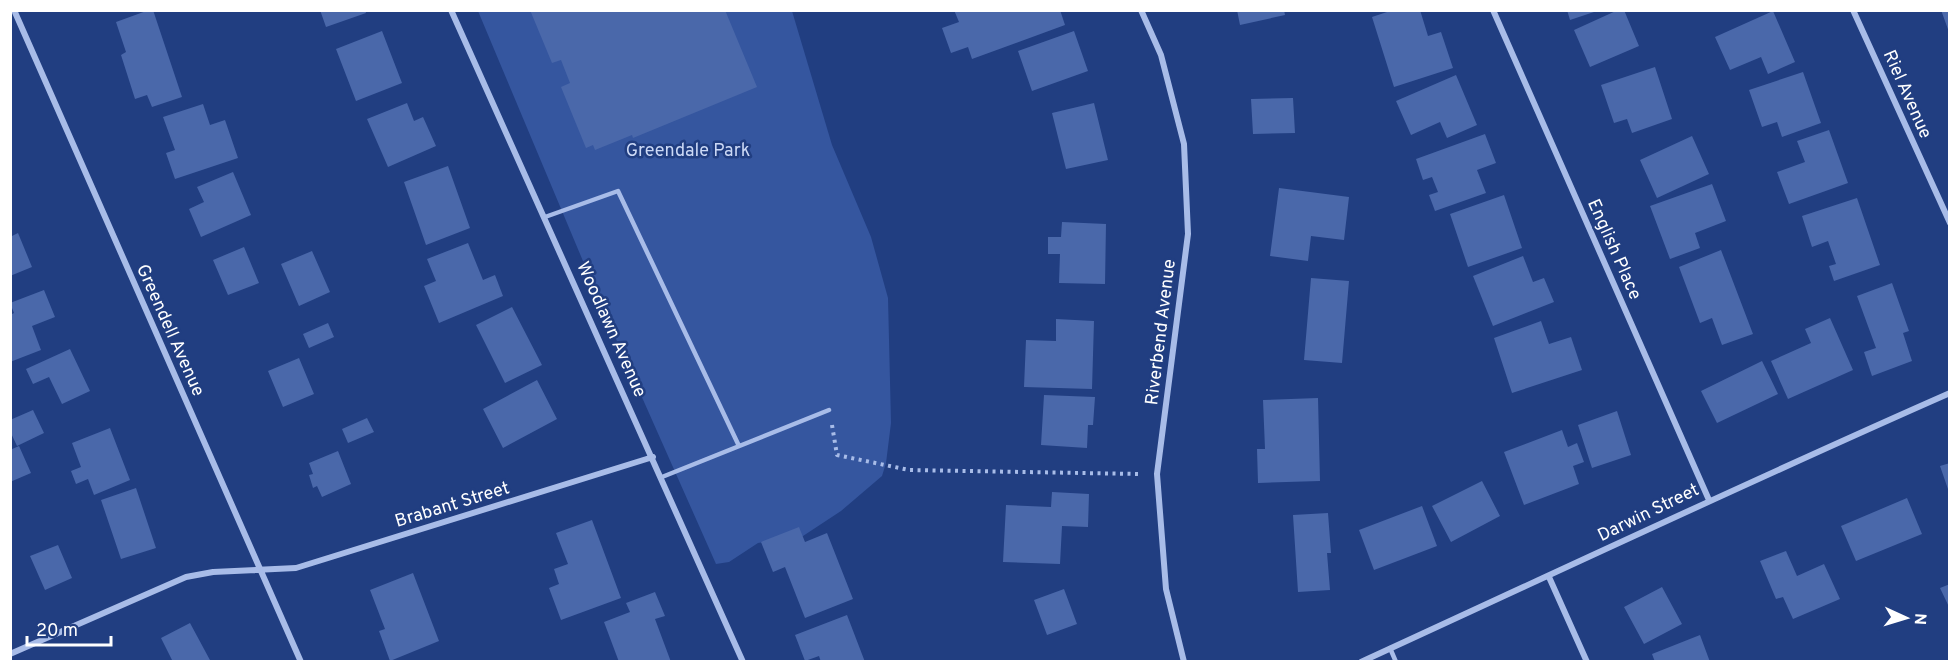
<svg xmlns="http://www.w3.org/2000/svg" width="1960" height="672" font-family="Overpass,sans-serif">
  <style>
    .green { fill: #35569f }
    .building { fill: #4a68aa }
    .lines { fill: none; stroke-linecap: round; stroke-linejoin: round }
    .path { stroke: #a8bce8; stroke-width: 4; stroke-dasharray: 3 4.5; stroke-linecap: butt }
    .service { stroke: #a8bce8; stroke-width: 4.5 }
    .minor { stroke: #a8bce8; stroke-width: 6 }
    .labels { text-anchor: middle; stroke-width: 5; stroke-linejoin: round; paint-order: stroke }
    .street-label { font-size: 18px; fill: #fff; stroke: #213e81 }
    .park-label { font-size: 18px; fill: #ccd9f6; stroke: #213e81 }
  </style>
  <rect width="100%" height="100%" fill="#213e81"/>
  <path class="green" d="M478,11H792L832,145L871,237L888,298L891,423L886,463L882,476L841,511L803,536L758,543L729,562L716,564L609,323Z"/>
  <path class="building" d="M149,10H153L182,97L152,107L147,95L135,99L121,55L126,52L116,22Z
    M320,10H365L366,13L326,27Z
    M530,10H725L757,87L633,138L632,135L595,150L593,145L586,148L561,87L570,83L561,60L552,63Z
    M954,10H1060L1065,25L972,59L968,47L951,53L942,28L959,22Z
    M1237,10H1284L1285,15L1240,25Z
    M1393,10H1420L1428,36L1441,32L1453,68L1394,87L1372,17Z
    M1567,10H1597V11L1570,20Z
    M1618,10H1624L1639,46L1590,67L1574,30Z
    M1941,10H1950V32H1949Z
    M1773,11L1795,62L1768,74L1761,57L1730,70L1715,37Z
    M382,31L402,83L356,101L336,49Z
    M1074,31L1088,71L1032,91L1018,51Z
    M1655,67L1672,119L1632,133L1627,119L1614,123L1601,85Z
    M1803,72L1821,123L1782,137L1777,122L1762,127L1749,90Z
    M1456,75L1477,125L1447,138L1440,122L1411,135L1396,101Z
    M1293,98L1295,133L1253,134L1251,99Z
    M407,103L414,121L423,117L436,146L388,167L367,119Z
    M1094,103L1108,160L1066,169L1052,113Z
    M203,104L210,125L225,120L238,158L175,179L166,153L175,150L163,117Z
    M1829,130L1848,183L1789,204L1777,172L1805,162L1797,141Z
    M1485,134L1496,163L1477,170L1486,193L1435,211L1429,195L1438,192L1432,177L1423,180L1416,159Z
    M1692,136L1709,174L1657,198L1640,160Z
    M448,166L470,228L426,245L404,182Z
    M233,172L251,215L201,237L189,209L204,202L197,187Z
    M1712,184L1726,221L1695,233L1700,248L1670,259L1650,206Z
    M1279,188L1349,197L1344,240L1311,236L1308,261L1270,256Z
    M1504,195L1522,248L1468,267L1450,214Z
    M1857,198L1880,265L1834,281L1829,266L1836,264L1828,241L1812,247L1802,216Z
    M1062,222L1106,224L1105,284L1059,283L1060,254H1048V237H1061Z
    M18,233L32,267L10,276V237Z
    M468,243L483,280L495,275L503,296L439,323L424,286L436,281L427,259Z
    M244,247L259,283L228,295L213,260Z
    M1721,250L1753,334L1722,345L1712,318L1700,323L1679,267Z
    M312,251L330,292L299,306L281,264Z
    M1523,256L1533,282L1544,278L1554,302L1493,326L1473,276Z
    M1311,278L1349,281L1342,363L1304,360Z
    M1892,283L1909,331L1903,333L1912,361L1872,376L1864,352L1876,348L1857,296Z
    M44,290L55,317L32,326L41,350L10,362V315L14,313L10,303Z
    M512,307L542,365L505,383L476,325Z
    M1830,318L1853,370L1788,399L1771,361L1811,343L1805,329Z
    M1056,319L1094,321L1092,389L1024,387L1026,340L1056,341Z
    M1541,321L1549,344L1571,337L1582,370L1512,393L1494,338Z
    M328,323L334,337L309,348L303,334Z
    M70,349L90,391L62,404L49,377L33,384L26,369Z
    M299,358L314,394L283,407L268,371Z
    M1762,361L1778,394L1717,423L1701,391Z
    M537,380L557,419L503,448L483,409Z
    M1044,395L1095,397L1093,425H1088L1087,448L1041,445Z
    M1318,398L1320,481L1258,483L1257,449H1265L1263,400Z
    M33,410L44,433L17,446L10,431V420Z
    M1617,411L1631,455L1592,468L1578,425Z
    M367,418L374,432L348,443L342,429Z
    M110,428L130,480L94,495L88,479L76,484L71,471L81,467L72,443Z
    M1562,430L1568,447L1577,443L1584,462L1573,466L1579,484L1524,505L1504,452Z
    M19,446L31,473L10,482V450Z
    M338,451L351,484L322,497L317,486L313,488L309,475L313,474L309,463Z
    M1950,463V492H1949L1940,466Z
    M1482,481L1500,516L1451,542L1432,506Z
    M136,488L156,548L121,559L101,500Z
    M1052,492L1089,494L1088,527L1062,526L1060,564L1003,562L1006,505L1051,507Z
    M1907,498L1922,534L1856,561L1841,526Z
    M1422,506L1437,546L1374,570L1359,530Z
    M1328,513L1331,553H1327L1330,590L1298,592L1293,515Z
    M592,520L621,598L561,620L549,588L559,584L554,569L568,564L556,533Z
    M799,527L805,542L827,533L853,599L805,618L785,567L773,572L761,542Z
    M58,545L72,578L45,590L30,556Z
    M1786,551L1797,576L1824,564L1840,599L1793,619L1783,597L1776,599L1760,561Z
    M413,573L439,641L390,661L379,631L385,629L370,590Z
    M1950,584V609L1940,588Z
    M1662,587L1682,624L1644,644L1624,607Z
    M1064,589L1077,624L1047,635L1034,600Z
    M655,592L665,616L655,619L671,662H619L604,622L630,612L626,603Z
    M847,615L865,662H821L819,656L805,661L795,635Z
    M190,623L211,662H173L161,638Z
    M1700,635L1710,662H1655L1652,654Z"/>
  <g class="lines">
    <path class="path" d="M832,425L837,455L909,470L1140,474"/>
    <path class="service" d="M545,217L618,191L739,446
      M662,477L829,410
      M1390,648L1396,662"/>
    <path class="minor" d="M14,10L301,662
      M451,10L743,662
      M1141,10L1161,55L1184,144L1188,234L1157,474L1166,589L1184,662
      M1493,10L1709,500
      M1853,10L1950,223
      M1549,577L1587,662
      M10,654L186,577L213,572L296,568L653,457
      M1361,662C1557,572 1752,480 1950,393"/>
  </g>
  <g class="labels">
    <g class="street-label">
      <text transform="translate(1908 94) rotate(66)" y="6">Riel Avenue</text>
      <text transform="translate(1615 249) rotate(66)" y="6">English Place</text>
      <text transform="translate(612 329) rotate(66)" y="6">Woodlawn Avenue</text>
      <text transform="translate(171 330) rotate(66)" y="6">Greendell Avenue</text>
      <text transform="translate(1160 332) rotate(-83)" y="6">Riverbend Avenue</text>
      <text transform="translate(452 504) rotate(-17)" y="6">Brabant Street</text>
      <text transform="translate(1648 512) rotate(-26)" y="6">Darwin Street</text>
    </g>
    <g class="park-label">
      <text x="688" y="156">Greendale Park</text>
    </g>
  </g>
  <rect width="1960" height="672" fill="none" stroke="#ffffff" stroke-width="24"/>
  <g transform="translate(1906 618) rotate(94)" stroke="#213e81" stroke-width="4.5" paint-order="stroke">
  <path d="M0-4.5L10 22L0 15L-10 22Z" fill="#ffffff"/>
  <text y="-9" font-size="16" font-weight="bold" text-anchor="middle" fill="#ffffff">N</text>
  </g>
  <path d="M27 636v9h84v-9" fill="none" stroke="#ffffff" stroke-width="3"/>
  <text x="36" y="636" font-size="18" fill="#ffffff" stroke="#213e81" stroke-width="4.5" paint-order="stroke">20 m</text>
</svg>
